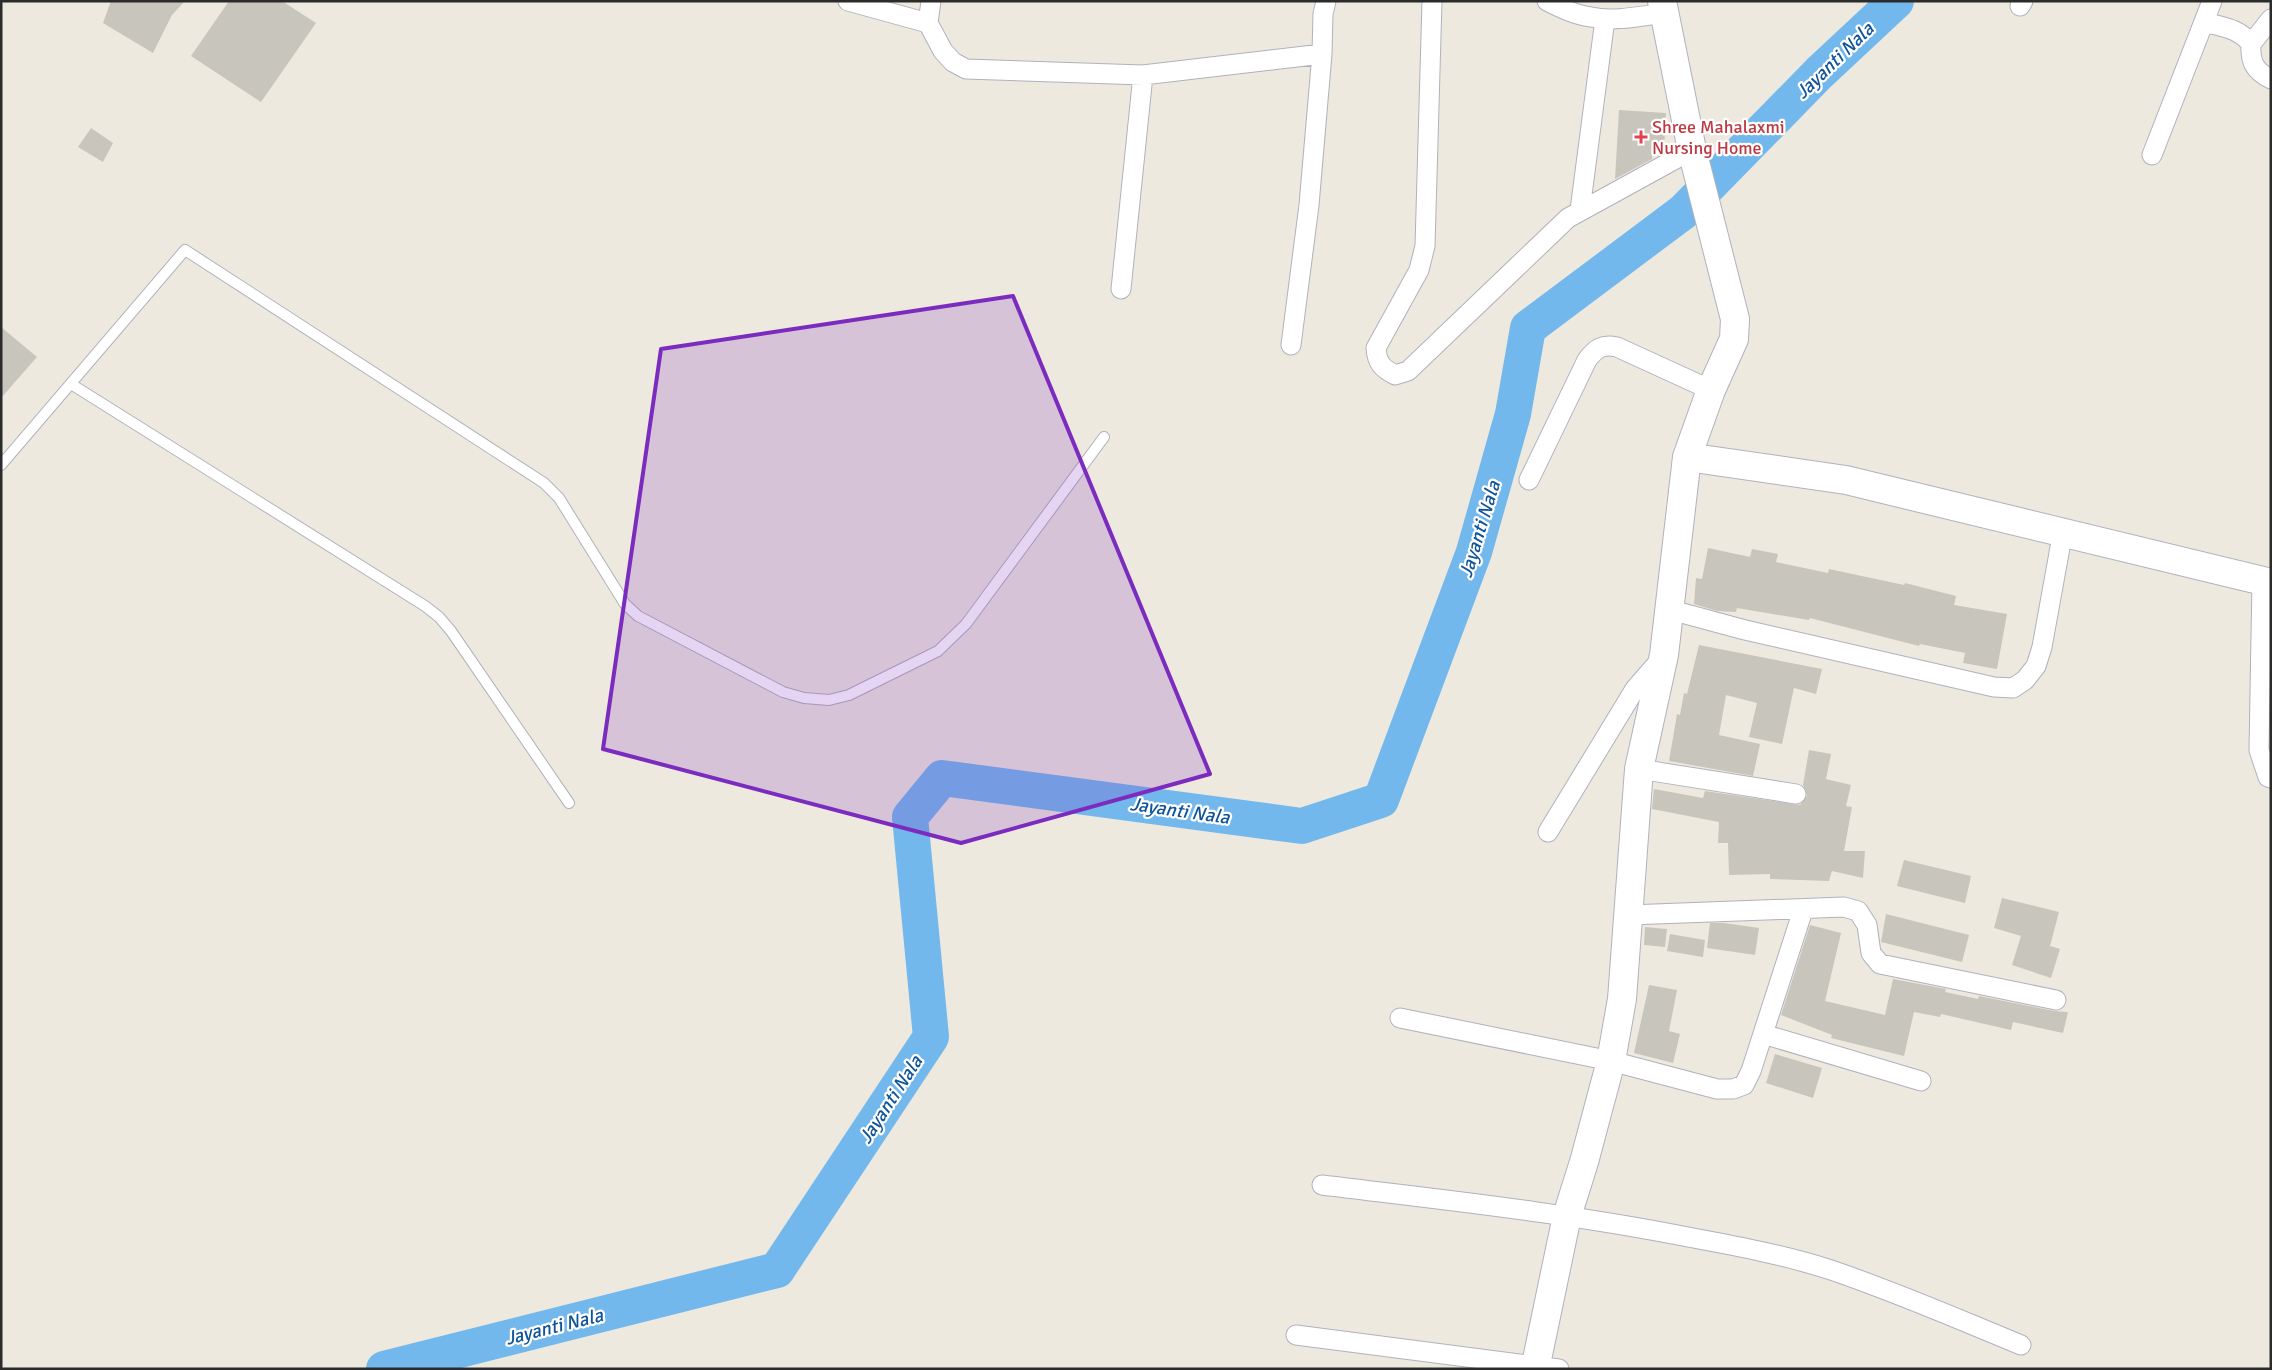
<svg xmlns="http://www.w3.org/2000/svg" width="2272" height="1370" font-family="Signika,sans-serif">
  <style>
    .lines { fill: none; stroke-linecap: round; stroke-linejoin: round }
    .river { stroke: #73b8ec; stroke-width: 36 }
    .building { fill: #c8c5bd }
    .lane-casing { stroke: #b1b1be; stroke-width: 12 }
    .street-casing { stroke: #b1b1be; stroke-width: 21 }
    .secondary-casing { stroke: #b1b1be; stroke-width: 30 }
    .lane { stroke: #fff; stroke-width: 10 }
    .street { stroke: #fff; stroke-width: 19 }
    .secondary { stroke: #fff; stroke-width: 28 }
    .marked { fill: #7b2cbf; fill-opacity: 0.2; stroke: #7b2cbf; stroke-width: 4; stroke-linejoin: round }
    .health-dot { fill: #e0444e; stroke: #fff; stroke-width: 2 }
    .labels { text-anchor: middle; stroke-width: 4.5; stroke-linejoin: round; paint-order: stroke }
    .health-label { font-size: 18px; fill: #be3a42; stroke: #fff; text-anchor: start }
    .water-label { font-size: 19px; font-style: italic; fill: #10549a; stroke: #fff }
  </style>
  <rect width="100%" height="100%" fill="#ede9de"/>
  <g class="lines">
    <path class="river" d="M384,1369L777,1270L931,1037L910,817L942,778L1302,826L1381,800L1474,552L1513,414L1528,328L1683,212L1819,73L1896,1"/>
  </g>
  <path class="building" d="M111,1H185L172,15L153,53L103,23Z
    M229,1H282L316,23L261,102L191,56Z
    M1619,110L1666,113L1664,148L1653,147L1652,159L1615,179Z
    M91,128L113,143L103,162L78,147Z
    M1,327L37,357L1,398Z
    M1708,548L1750,557L1752,549L1778,554L1776,562L1828,573L1829,569L1904,585L1905,583L1956,596L1954,605L2007,614L1997,669L1963,663L1965,653L1920,644L1919,646L1810,618L1809,620L1737,608L1736,612L1717,611L1694,604L1696,578L1702,579Z
    M1699,645L1822,669L1816,694L1794,688L1782,744L1749,737L1757,703L1726,695L1719,735L1760,744L1753,776L1669,761L1677,714L1680,715L1684,693L1687,694Z
    M1809,750L1831,754L1826,779L1851,785L1846,806L1852,807L1844,851H1865L1863,878L1832,871L1829,881L1770,879V874L1729,875L1728,843H1718L1719,822L1652,809L1654,789L1703,798L1705,791L1800,805L1807,796L1806,790L1803,785Z
    M1904,860L1971,876L1965,903L1897,886Z
    M2002,898L2059,912L2050,946L2060,949L2051,978L2012,965L2021,936L1994,928Z
    M1886,914L1969,935L1962,962L1881,942Z
    M1710,923H1724L1759,928L1755,955L1707,948Z
    M1810,925L1841,933L1825,1001L1885,1015L1893,979L1946,989L1945,992L1978,999L1979,996L2054,1011L2068,1012L2063,1033L2013,1022L2011,1030L1941,1014L1940,1017L1914,1012L1904,1056L1831,1038L1832,1035L1781,1015Z
    M1645,927L1667,929L1665,947L1644,945Z
    M1670,934L1705,940L1703,957L1667,951Z
    M1649,985L1677,990L1669,1031L1680,1034L1673,1063L1634,1053Z
    M1775,1054L1822,1068L1813,1098L1766,1083Z"/>
  <g class="lines">
    <g class="lane-casing">
      <path id="lane" d="M71,384L425,606L439,617L451,631L569,803
        M1,465L185,250L544,483L559,498L625,604L638,616L783,692L804,698L829,700L849,695L938,651L966,624L1104,437"/>
    </g>
    <g class="street-casing">
      <path id="street" d="M848,1L928,23
        M931,1L928,23L943,51L953,62L966,69L1143,75L1322,54
        M1432,1L1425,246L1419,270L1376,348C1377,363 1382,368 1395,375L1408,371L1568,218L1692,150
        M1547,1C1561,8 1575,15 1591,17C1614,22 1641,16 1665,13
        M2020,6L2023,1
        M2204,22C2222,27 2239,28 2251,44C2250,61 2254,71 2271,79
        M2251,44L2271,19
        M2152,155L2212,1
        M1580,210L1605,19
        M1121,289L1143,75
        M1291,345L1309,205L1322,54L1323,14L1326,1
        M1529,480L1587,360C1596,348 1602,344 1617,347L1711,390
        M2262,580L2259,750L2268,777L2271,778
        M1671,610L1745,630L1994,687L2013,688L2025,680L2036,666L2042,647L2063,531
        M1639,769L1796,794
        M1548,832L1635,689L1662,658
        M1628,915L1844,907L1858,911L1867,925L1871,953L1880,964L2056,1000
        M1400,1018L1611,1061L1717,1089H1733L1744,1085L1751,1071L1803,910
        M1763,1034L1921,1081
        M1322,1185C1444,1200 1567,1213 1688,1237C1736,1246 1785,1255 1831,1270C1896,1292 1958,1319 2021,1345
        M1296,1335L1559,1369"/>
    </g>
    <g class="secondary-casing">
      <path id="secondary" d="M1687,457L1846,480L2271,583
        M1535,1369L1567,1216L1584,1162L1611,1061L1622,999L1639,769L1664,655L1687,457L1711,390L1734,339L1735,319L1692,150L1662,1"/>
    </g>
    <use href="#lane" class="lane"/>
    <use href="#street" class="street"/>
    <use href="#secondary" class="secondary"/>
  </g>
  <path class="marked" d="M1013,296L1210,774L961,843L603,749L661,349Z"/>
  <path class="health-dot" d="M1638.5 129.5h5v5h5v5h-5v5h-5v-5h-5v-5h5z"/>
  <g class="labels">
    <g class="health-label">
      <text x="1652" y="133">Shree Mahalaxmi<tspan x="1652" dy="21">Nursing Home</tspan></text>
    </g>
    <g class="water-label">
      <text transform="translate(1834 60) rotate(-44)" y="7">Jayanti Nala</text>
      <text transform="translate(1479 529) rotate(-73)" y="7">Jayanti Nala</text>
      <text transform="translate(1180 810) rotate(8)" y="7">Jayanti Nala</text>
      <text transform="translate(890 1099) rotate(-57)" y="7">Jayanti Nala</text>
      <text transform="translate(554 1326) rotate(-14)" y="7">Jayanti Nala</text>
    </g>
  </g>
  <rect width="2272" height="1370" fill="none" stroke="#2b2b2b" stroke-width="5"/>
</svg>
